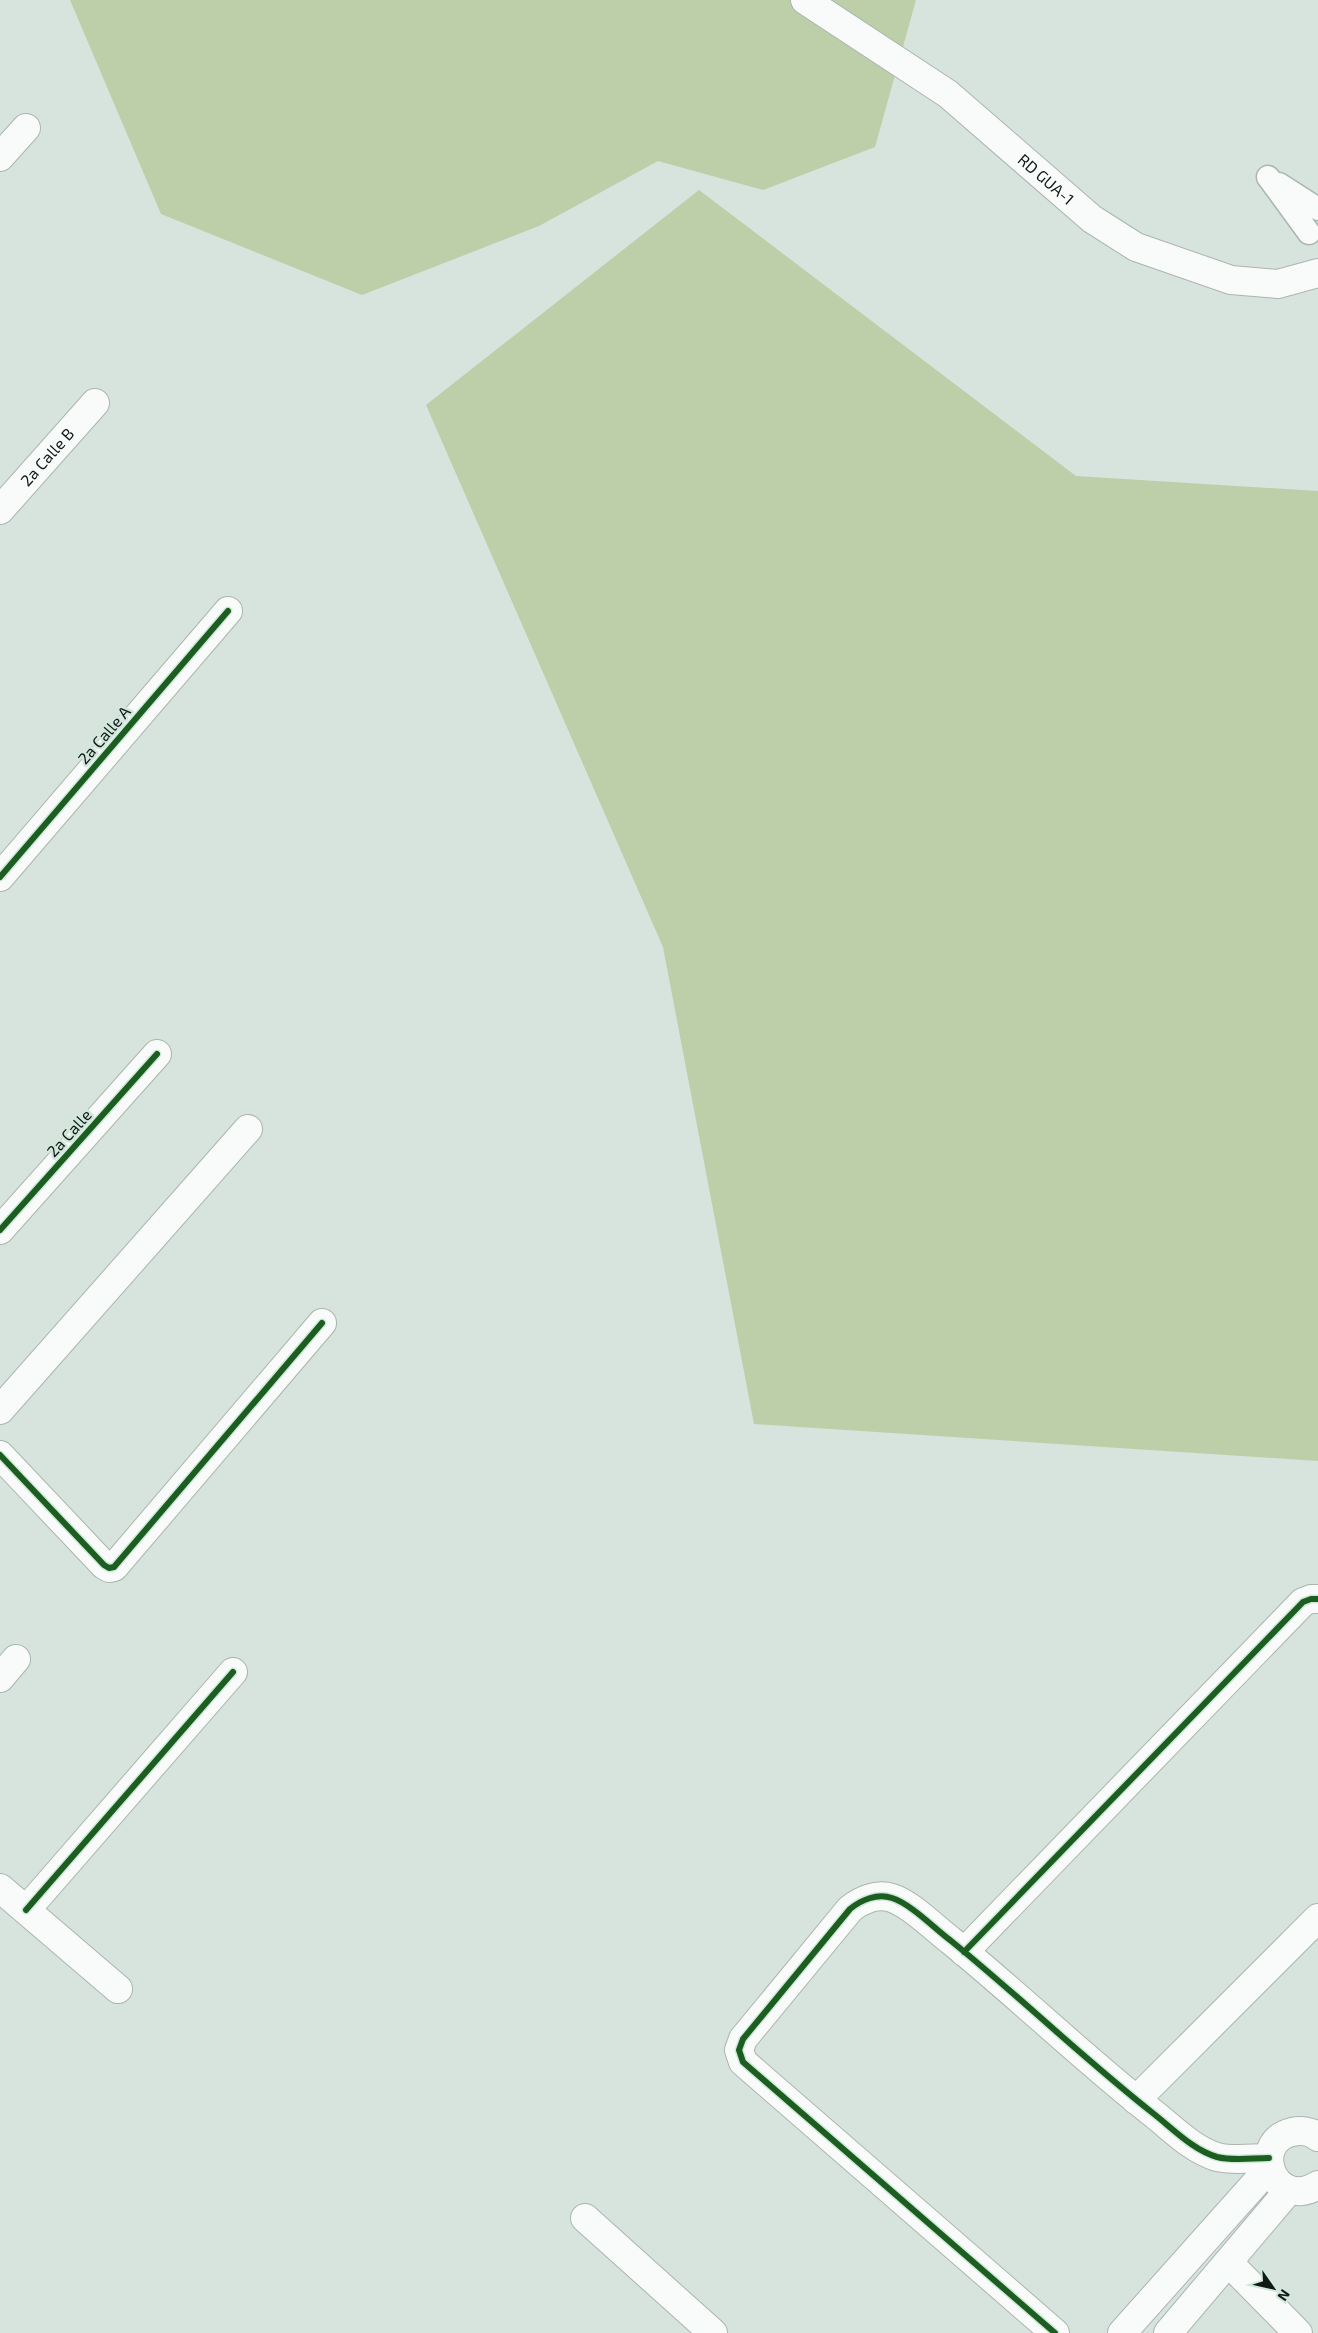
<svg xmlns="http://www.w3.org/2000/svg" width="1318" height="2333" font-family="'Exo 2',sans-serif">
  <style>
    .green { fill: #bccfa8 }
    .lines { fill: none; stroke-linecap: round; stroke-linejoin: round }
    .service-casing { stroke: #acb5b0; stroke-width: 25 }
    .minor-casing { stroke: #acb5b0; stroke-width: 30 }
    .primary-casing { stroke: #acb5b0; stroke-width: 30 }
    .service { stroke: #f9fbfa; stroke-width: 22 }
    .minor { stroke: #f9fbfa; stroke-width: 28 }
    .primary { stroke: #f9fbfa; stroke-width: 28 }
    .cycleway-casing { stroke: #d2e8dd; stroke-width: 9 }
    .cycleway { stroke: #1b5e20; stroke-width: 6 }
    .labels { text-anchor: middle; stroke-width: 5; stroke-linejoin: round; paint-order: stroke }
    .street-label { font-size: 16px; fill: #111915; stroke: #d2e8dd }
  </style>
  <rect width="100%" height="100%" fill="#d7e3dd"/>
  <path class="green" d="M70,0H916L875,147L763,190L658,161L539,226L362,295L161,214Z
    M699,190L1076,476L1318,491V1461L754,1424L663,947L426,405Z"/>
  <g class="lines">
    <g class="service-casing">
      <path id="service" d="M1268,177L1309,233
        M1279,184L1318,209"/>
    </g>
    <g class="minor-casing">
      <g id="minor">
        <path d="M0,157L26,128"/>
        <path id="s1" d="M0,510L95,403"/>
        <path d="M0,877L228,611"/>
        <path d="M0,1230L157,1054"/>
        <path d="M0,1410L248,1129"/>
        <path d="M0,1455L104,1565L109,1568L114,1567L322,1323"/>
        <path d="M0,1678L16,1659"/>
        <path d="M0,1888L118,1989"/>
        <path d="M26,1910L233,1672"/>
        <path d="M964,1952L1303,1602L1311,1599H1318"/>
        <path d="M1136,2100L1318,1918"/>
        <path d="M1318,2137C1311,2131 1301,2130 1292,2132C1248,2143 1274,2212 1318,2185"/>
        <path d="M585,2218L713,2333"/>
        <path d="M1229,2263L1298,2333"/>
        <path d="M1055,2333L743,2062L739,2050L743,2039L850,1909C861,1900 877,1893 892,1898C911,1904 934,1928 950,1940C1019,1996 1084,2059 1154,2114C1173,2129 1193,2150 1217,2157C1233,2161 1252,2158 1269,2158"/>
        <path d="M1122,2333L1270,2167"/>
        <path d="M1168,2333L1289,2190"/>
      </g>
    </g>
    <g class="primary-casing">
      <g id="primary">
        <path id="s2" d="M805,0L948,94L1092,219L1136,247L1231,280L1278,284L1318,273"/>
      </g>
    </g>
    <use href="#service" class="service"/>
    <use href="#minor" class="minor"/>
    <use href="#primary" class="primary"/>
    <g class="cycleway-casing">
      <path id="cycleway" d="M0,877L228,611
        M0,1230L157,1054
        M0,1455L104,1565L109,1568L114,1567L322,1323
        M26,1910L233,1672
        M964,1952L1303,1602L1311,1599H1318
        M1055,2333L743,2062L739,2050L743,2039L850,1909C861,1900 877,1893 892,1898C911,1904 934,1928 950,1940C1019,1996 1084,2059 1154,2114C1173,2129 1193,2150 1217,2157C1233,2161 1252,2158 1269,2158"/>
    </g>
    <use href="#cycleway" class="cycleway"/>
  </g>
  <g class="labels">
    <g class="street-label">
      <text dy="6" stroke="none"><textPath href="#s2" startOffset="301">RD GUA-1</textPath></text>
      <text dy="6" stroke="none"><textPath href="#s1" startOffset="71">2a Calle B</textPath></text>
      <text transform="translate(104 735) rotate(-49)" y="6">2a Calle A</text>
      <text transform="translate(69 1133) rotate(-48)" y="6">2a Calle</text>
    </g>
  </g>
  <g transform="translate(1273 2288) rotate(124)" stroke="#d2e8dd" stroke-width="4" paint-order="stroke">
  <path d="M0-4L9 19L0 12L-9 19Z" fill="#111915"/>
  <text y="-8" font-size="14" font-weight="bold" text-anchor="middle" fill="#111915">N</text>
  </g>
</svg>
